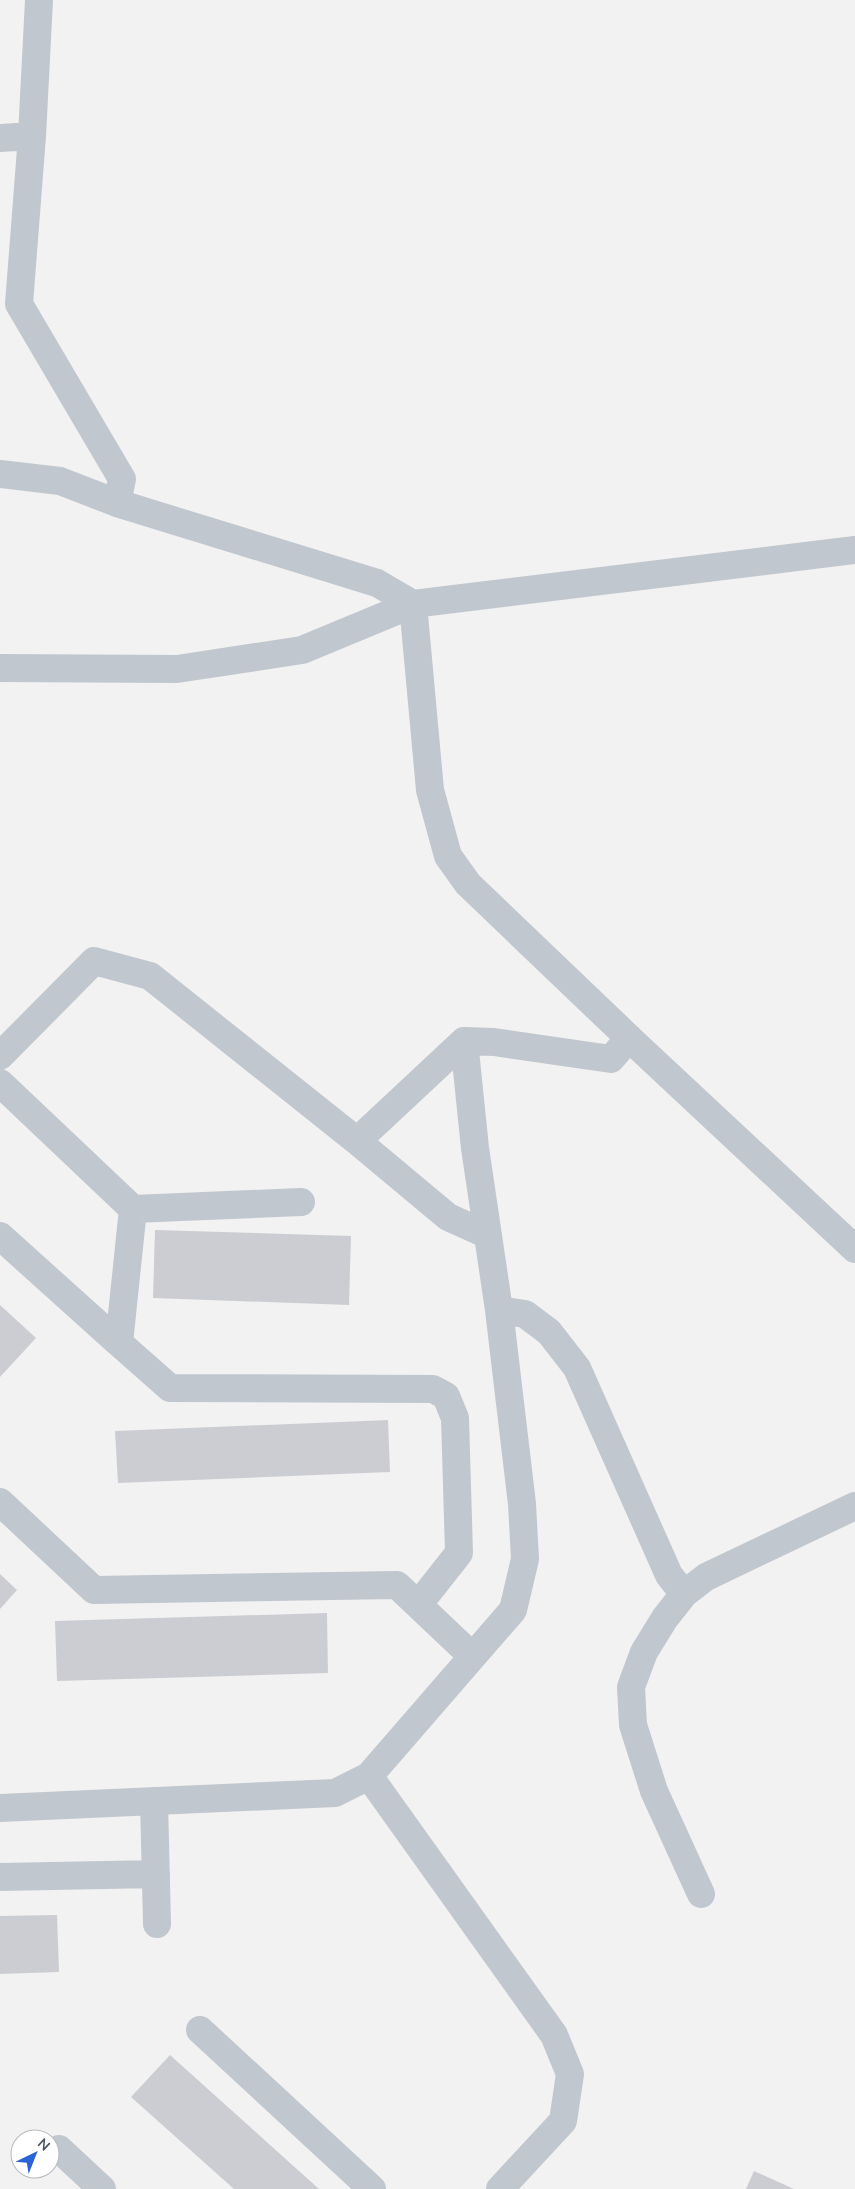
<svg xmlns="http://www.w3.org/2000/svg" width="855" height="2189" font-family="'Nunito Sans',sans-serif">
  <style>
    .building { fill: #cccdd3 }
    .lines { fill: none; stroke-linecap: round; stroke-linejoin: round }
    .minor { stroke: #c1c7ce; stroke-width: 28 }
  </style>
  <rect width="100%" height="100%" fill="#f3f2f2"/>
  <path class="building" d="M155,1230L351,1236L349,1305L153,1298Z
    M0,1305L36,1338L0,1377Z
    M388,1420L390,1472L118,1483L115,1431Z
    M0,1574L17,1590L0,1609Z
    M327,1613L328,1673L57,1681L55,1621Z
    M57,1915L59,1972L0,1974V1916Z
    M170,2055L319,2189H234L131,2097Z
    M754,2171L794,2189H746Z"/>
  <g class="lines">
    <path class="minor" d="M39,0L32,136L19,304L122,479L117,503
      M0,138L32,136
      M0,474L60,481L117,503L377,583L413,604
      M413,604L430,790L448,856L468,884L629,1038L855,1249
      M0,668L177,669L302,650L413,604L855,550
      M0,1056L94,961L150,976L357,1141L464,1041L494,1042L611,1059L629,1038
      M0,1083L133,1209L301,1202
      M357,1141L448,1217L488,1235
      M0,1236L119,1343L133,1209
      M499,1310L525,1314L549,1332L577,1368L669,1575L684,1594
      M119,1343L170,1388L433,1389L446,1396L455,1418L459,1553L418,1605
      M0,1502L94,1590L397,1585L472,1656
      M369,1776L554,2035L570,2074L563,2121L500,2189
      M154,1801L157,1924
      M0,1808L335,1793L369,1776L513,1610L525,1559L522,1504L499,1310L475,1148L464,1041
      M0,1877L156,1874
      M701,1894L654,1791L633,1725L631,1687L644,1652L665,1618L684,1594L706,1577L855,1506
      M200,2030L372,2189
      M59,2149L102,2189"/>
  </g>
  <g transform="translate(35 2154) rotate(43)"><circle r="24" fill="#ffffff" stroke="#b7babe"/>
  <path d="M0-4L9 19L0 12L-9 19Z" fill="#2a63d5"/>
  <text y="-8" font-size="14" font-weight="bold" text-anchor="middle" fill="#4b535d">N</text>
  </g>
</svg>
